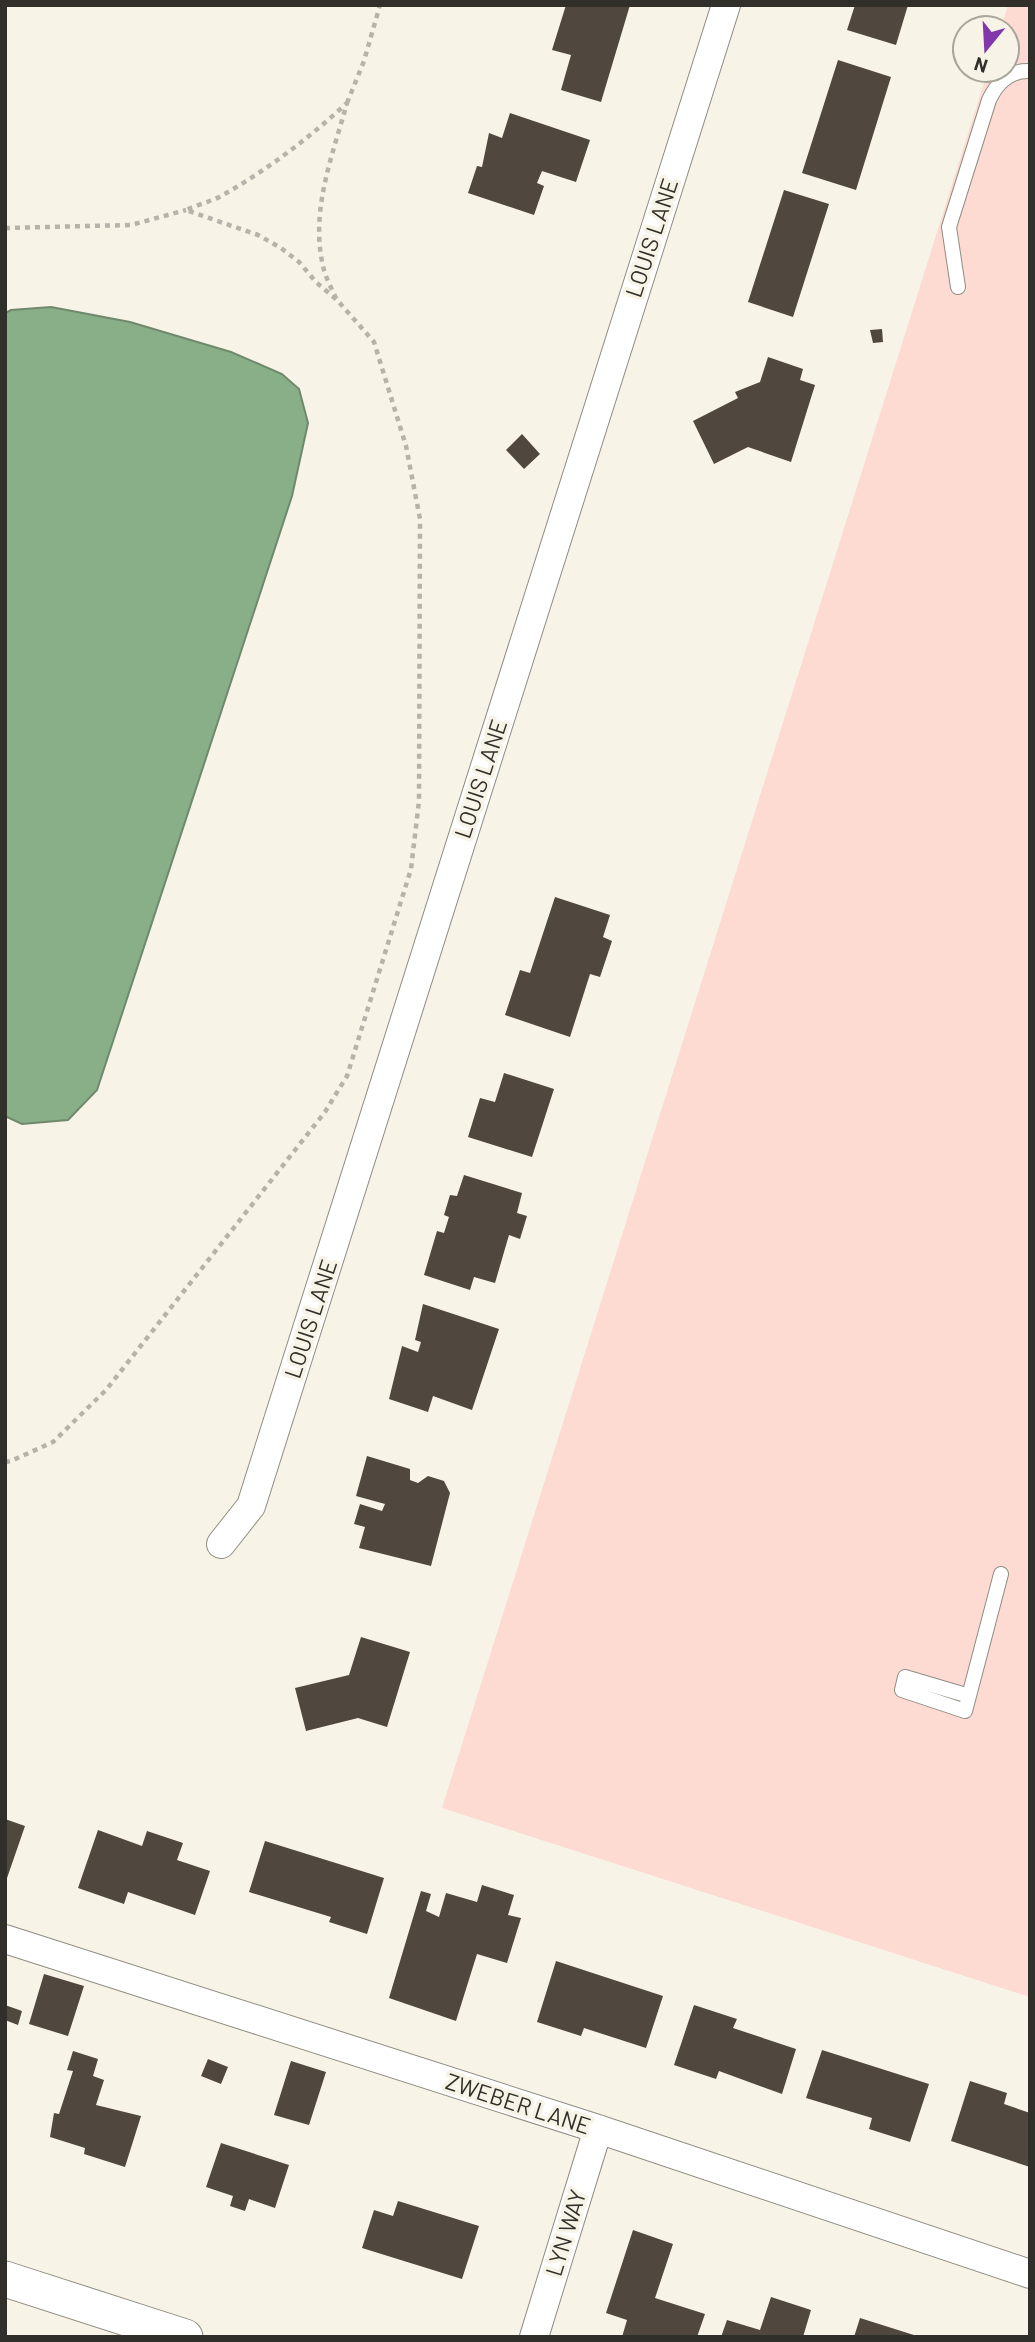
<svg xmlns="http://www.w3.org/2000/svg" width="1035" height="2342" font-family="Barlow,sans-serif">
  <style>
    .green { fill: #fddad2 }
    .water { fill: #89af89; stroke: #6f896c; stroke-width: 2 }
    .building { fill: #50473f }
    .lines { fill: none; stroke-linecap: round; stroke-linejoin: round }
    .service-casing { stroke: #908c81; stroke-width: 16 }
    .minor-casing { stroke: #908c81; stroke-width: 30 }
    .tertiary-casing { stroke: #908c81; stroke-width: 37 }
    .path { stroke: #b7b3aa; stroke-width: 4.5; stroke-dasharray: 5 5; stroke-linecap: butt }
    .service { stroke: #fff; stroke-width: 14 }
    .minor { stroke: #fff; stroke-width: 28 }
    .tertiary { stroke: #fff; stroke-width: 35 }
    .labels { text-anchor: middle; stroke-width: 7; stroke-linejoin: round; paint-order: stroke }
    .street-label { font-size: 23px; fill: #312f2a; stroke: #f8f3e7 }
  </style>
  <rect width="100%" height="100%" fill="#f8f3e7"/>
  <path class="green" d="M1008,5H1030V1997L442,1808L988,70H1007V28H1001Z"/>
  <path class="water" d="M51,307L130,322L231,352L282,374L299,389L308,423L292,496L97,1090L68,1120L22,1124L5,1116V313L11,310Z"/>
  <path class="building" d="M566,5H630L601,102L561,90L571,55L552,50Z
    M855,5H908L896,45L847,30Z
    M838,60L891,77L856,190L802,173Z
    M510,113L590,140L576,182L542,171L537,183L544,186L534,215L468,193L477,166L482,167L489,133L502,138Z
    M784,190L829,204L793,317L748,302Z
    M882,329L883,342L873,343L870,330Z
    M768,357L803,369L800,380L815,385L791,462L748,447L714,464L693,421L738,398L735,392L760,382Z
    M522,434L540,454L524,469L506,450Z
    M555,897L610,915L603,937L612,941L600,977L590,974L570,1037L505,1015L520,970L530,973Z
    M504,1073L554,1089L532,1157L468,1137L480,1098L495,1102Z
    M464,1175L522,1193L517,1213L527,1216L520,1239L509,1235L495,1283L474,1277L470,1290L424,1275L437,1231L444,1233L449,1217L444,1215L450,1195L457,1196Z
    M423,1304L499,1329L472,1410L433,1396L428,1412L389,1399L402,1346L418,1352L421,1342L415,1340Z
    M367,1456L410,1469V1480L418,1483L428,1476L444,1481L450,1493L431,1566L359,1548L365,1527L354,1524L360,1504L382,1511L385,1504L356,1496Z
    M361,1637L410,1652L387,1727L358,1718L306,1731L295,1688L349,1675Z
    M5,1819L25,1826L6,1881H5Z
    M98,1830L142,1846L147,1831L183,1843L177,1860L210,1871L195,1915L128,1892L124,1904L78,1888Z
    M265,1841L384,1878L367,1934L329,1922L331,1917L249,1892Z
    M482,1885L514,1895L508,1915L521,1918L507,1963L477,1954L456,2021L389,1998L421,1891L431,1894L426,1911L439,1917L446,1893L477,1902Z
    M556,1961L663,1996L646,2048L584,2028L581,2036L537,2022Z
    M44,1974L84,1986L68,2036L29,2024Z
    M5,2005L22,2011L18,2025L5,2020Z
    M694,2005L737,2019L733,2028L796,2049L782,2094L719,2071L716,2079L674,2065Z
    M822,2050L929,2084L910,2142L869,2129L872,2118L806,2098Z
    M73,2051L98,2059L93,2076L104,2080L96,2105L141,2116L125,2167L84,2154L85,2148L50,2137L54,2113L59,2114L73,2071L67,2070Z
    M208,2059L228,2067L221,2084L201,2076Z
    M291,2061L326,2072L309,2125L274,2115Z
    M970,2081L1007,2093L1004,2104L1030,2113V2167L951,2141Z
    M221,2143L289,2165L275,2208L249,2199L245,2211L230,2206L233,2196L206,2187Z
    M398,2201L479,2226L462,2279L362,2248L374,2210L393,2216Z
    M633,2230L673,2244L655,2298L705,2314L697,2337H622L627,2320L606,2313Z
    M771,2297L811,2310L803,2337H721L727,2320L760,2330Z
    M860,2318L917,2336V2337H854Z"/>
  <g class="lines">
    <g class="service-casing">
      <path id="service" d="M958,287L949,227L989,100C997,83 1010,70 1030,71
        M969,1696L905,1677L902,1690L965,1711L969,1696L1001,1574"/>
    </g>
    <g class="minor-casing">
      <path id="minor" d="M221,1544L251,1506L726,5
        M5,1939L598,2129L1030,2274
        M534,2337L598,2129"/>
    </g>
    <g class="tertiary-casing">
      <path id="tertiary" d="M5,2279L185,2337"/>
    </g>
    <path class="path" d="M347,103L364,61L380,5
      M5,228L131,225L186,210
      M5,1462L11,1461L53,1442L106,1390L325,1112L347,1076L411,869L419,801L420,519L406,446L374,342L337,300L316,282L299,262L281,248L258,235L186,210C197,205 210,202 221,196C266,171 309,138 347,103C332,157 309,214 324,270C327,280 332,290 337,300"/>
    <use href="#service" class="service"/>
    <use href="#minor" class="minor"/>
    <use href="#tertiary" class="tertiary"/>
  </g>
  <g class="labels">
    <g class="street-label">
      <text transform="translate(652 238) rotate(-72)" y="8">LOUIS LANE</text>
      <text transform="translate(481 779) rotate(-72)" y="8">LOUIS LANE</text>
      <text transform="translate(311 1319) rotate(-72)" y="8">LOUIS LANE</text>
      <text transform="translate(518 2104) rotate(18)" y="8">ZWEBER LANE</text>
      <text transform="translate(566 2233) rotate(-73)" y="8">LYN WAY</text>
    </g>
  </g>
  <rect width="1035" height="2342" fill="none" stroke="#312f2a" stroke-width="14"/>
  <g transform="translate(986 49) rotate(198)"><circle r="33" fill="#f8f3e7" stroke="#a8a59b" stroke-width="2"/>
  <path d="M0-5L12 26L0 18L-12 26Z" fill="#8238aa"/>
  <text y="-10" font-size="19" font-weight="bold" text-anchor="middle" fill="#312f2a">N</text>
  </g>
</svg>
